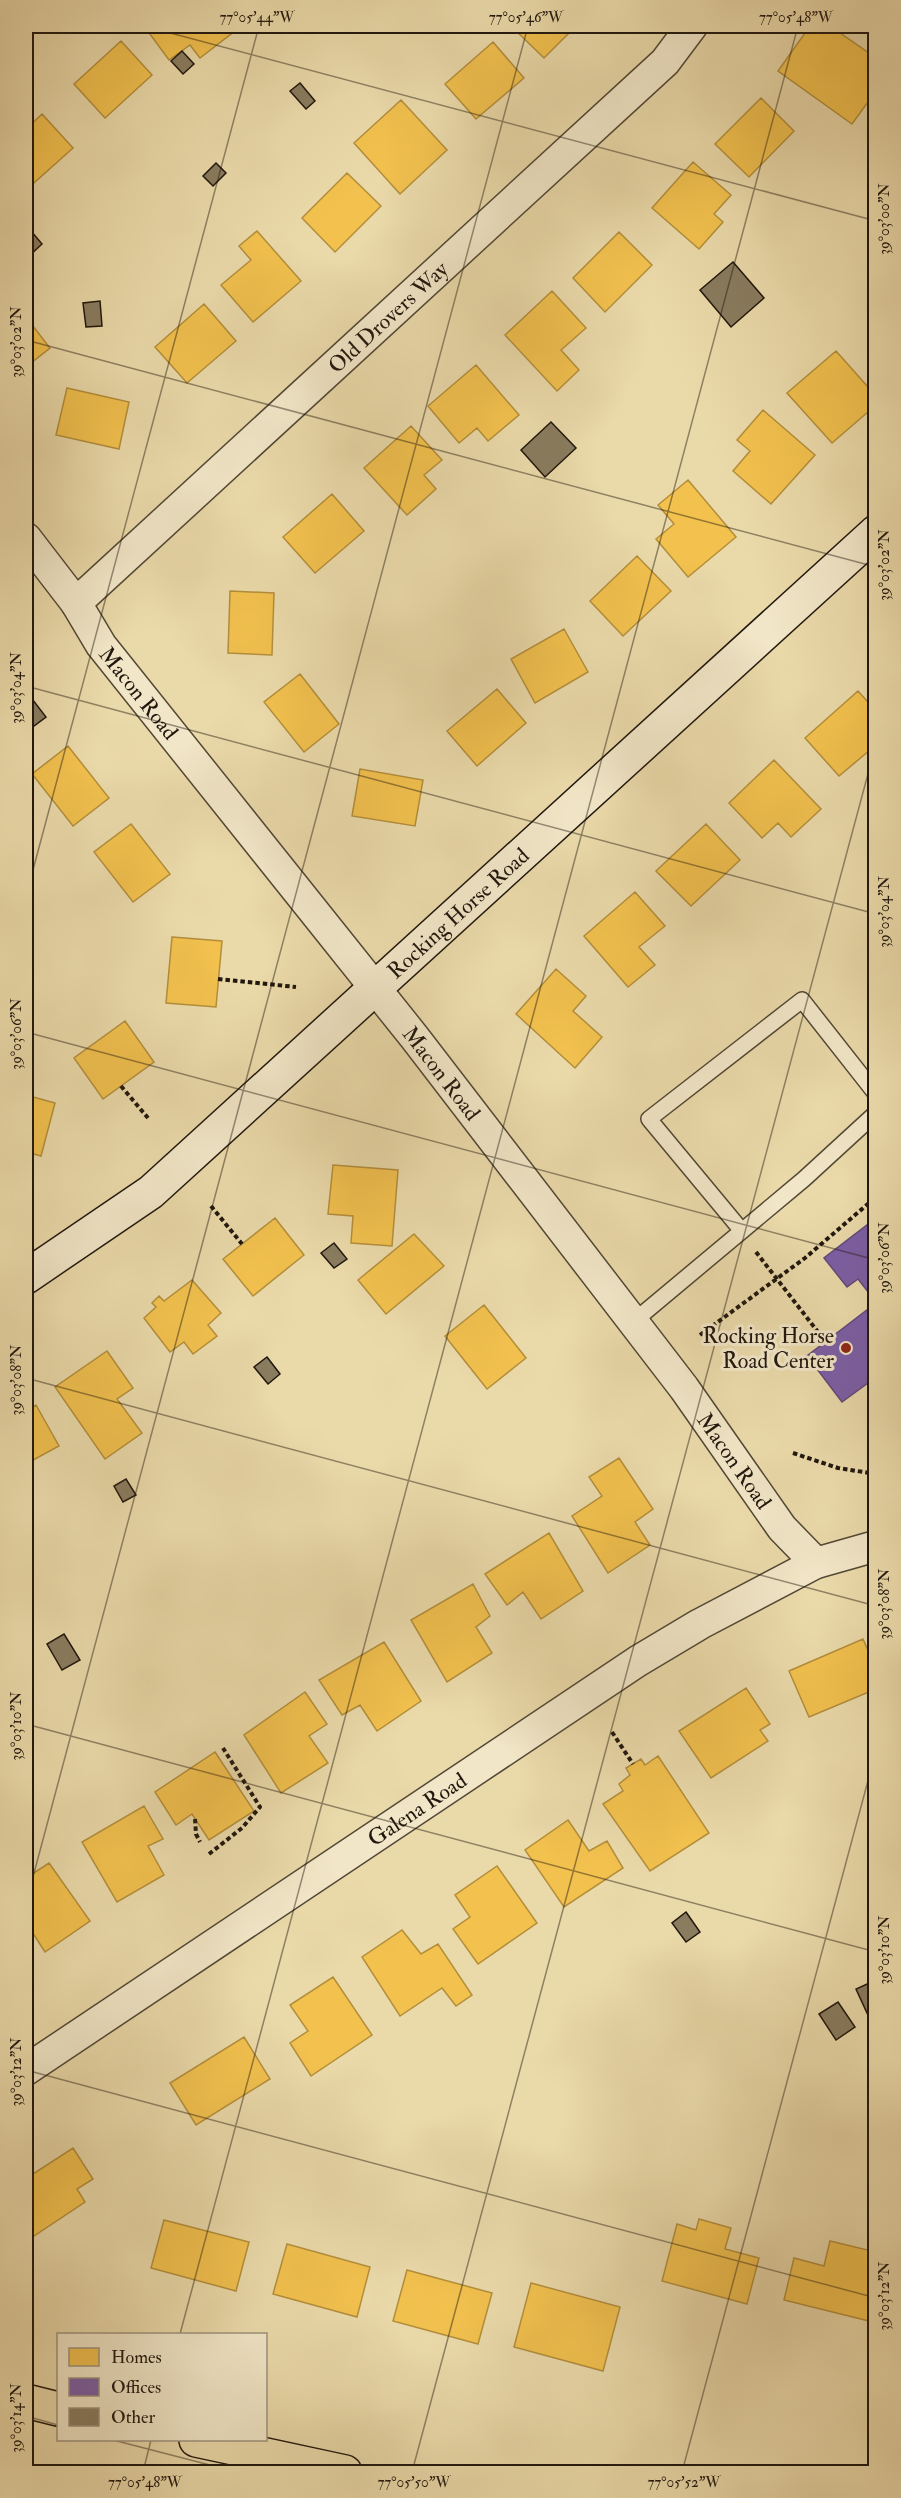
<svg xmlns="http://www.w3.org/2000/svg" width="901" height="2498" font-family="'IM FELL Double Pica',serif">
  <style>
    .homes { fill: #f2c14e; stroke: #b38e3b; stroke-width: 1.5 }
    .offices { fill: #7b5ea7; stroke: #604979; stroke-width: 1.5 }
    .building { fill: #897c5f; stroke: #20170e; stroke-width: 1.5 }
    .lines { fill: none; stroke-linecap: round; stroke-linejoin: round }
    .lane-casing { stroke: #524835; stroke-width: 18 }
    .street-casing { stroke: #524835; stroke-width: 33 }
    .secondary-casing { stroke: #20170e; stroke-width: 36 }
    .primary-casing { stroke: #20170e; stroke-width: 36 }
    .path { stroke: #20170e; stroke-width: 4; stroke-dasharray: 4.5 3; stroke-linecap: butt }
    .lane { stroke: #f1e6c7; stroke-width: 15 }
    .street { stroke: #f1e6c7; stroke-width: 30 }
    .secondary { stroke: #f1e6c7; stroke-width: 33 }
    .primary { stroke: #ead9a9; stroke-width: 33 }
    .ticks { fill: none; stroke: #20170e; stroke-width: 1.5; stroke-opacity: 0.45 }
    .poi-dot { fill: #8f2418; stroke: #f1e6c7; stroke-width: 2 }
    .labels { text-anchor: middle; stroke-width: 6; stroke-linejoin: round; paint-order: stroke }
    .street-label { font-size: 22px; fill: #20170e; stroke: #f1e6c7 }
    .poi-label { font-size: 22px; fill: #20170e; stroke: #f1e6c7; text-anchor: end }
    .neatline { fill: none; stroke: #20170e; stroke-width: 2 }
    .ticks-label { font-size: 15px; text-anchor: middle; fill: #20170e }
  </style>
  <rect width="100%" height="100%" fill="#ead9a9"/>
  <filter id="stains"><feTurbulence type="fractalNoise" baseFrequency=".00333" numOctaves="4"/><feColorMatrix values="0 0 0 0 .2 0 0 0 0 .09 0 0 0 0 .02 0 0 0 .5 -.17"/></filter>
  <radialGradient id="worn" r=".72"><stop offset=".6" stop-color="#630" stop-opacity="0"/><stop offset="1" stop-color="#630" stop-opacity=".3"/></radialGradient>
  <path class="homes" d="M144,26H225L231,34L200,58L190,45L169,60Z
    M511,26H576L544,58Z
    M810,26H830L876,58V91L852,124L778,71Z
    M121,41L152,75L105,118L74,84Z
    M493,42L524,78L476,119L445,84Z
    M761,98L794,131L749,177L715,144Z
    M401,100L447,150L400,194L354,143Z
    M42,114L73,148L26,190V129Z
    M693,162L731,195L714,214L723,222L699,249L652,208Z
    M347,173L381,206L335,252L302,218Z
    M257,231L301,281L253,322L221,285L251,260L239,246Z
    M619,232L652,265L605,312L573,278Z
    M552,291L586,328L561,350L579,370L557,391L505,335Z
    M204,304L236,341L187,383L155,347Z
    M26,317L50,348L26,367Z
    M836,351L876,396V405L832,443L787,393Z
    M476,365L519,415L488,441L477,428L459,443L428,406Z
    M67,388L129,402L119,449L56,435Z
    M763,410L815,455L771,504L733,471L750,451L737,440Z
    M411,426L442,460L424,475L436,489L407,515L364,468Z
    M688,480L736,537L688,577L656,539L674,524L658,505Z
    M332,494L364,531L315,573L283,537Z
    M637,556L671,591L623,636L590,601Z
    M230,591L274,593L272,655L228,653Z
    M564,629L588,672L535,703L511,659Z
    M300,674L339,724L304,752L264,702Z
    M497,689L526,723L477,766L447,731Z
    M858,691L876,711V745L839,776L805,738Z
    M68,746L109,798L73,826L32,774Z
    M774,760L821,809L791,837L778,823L762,838L729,803Z
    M360,769L423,780L415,826L352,816Z
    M131,824L170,874L133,902L94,852Z
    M706,824L740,860L691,906L656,871Z
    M635,892L665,926L639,947L655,965L628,987L584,936Z
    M172,937L222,941L216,1007L166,1003Z
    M556,969L586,996L573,1011L602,1037L575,1068L516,1014Z
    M125,1021L154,1062L103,1099L74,1058Z
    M26,1095L55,1103L41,1156L26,1152Z
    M333,1165L398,1170L392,1246L351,1243L353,1216L328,1214Z
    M275,1218L304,1255L253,1296L223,1259Z
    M414,1234L444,1266L386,1314L358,1280Z
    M192,1280L221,1313L208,1325L217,1336L193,1354L184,1342L170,1352L144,1318L156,1307L152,1303L159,1296L164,1301Z
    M484,1305L526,1358L487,1389L445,1336Z
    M107,1351L133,1388L117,1399L142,1433L105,1459L55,1387Z
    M36,1405L59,1446L26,1464V1411Z
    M619,1458L653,1509L635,1522L650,1545L608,1573L572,1516L602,1496L589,1477Z
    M549,1533L583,1591L541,1619L523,1592L507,1605L485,1574Z
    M473,1584L490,1616L476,1627L492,1653L447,1682L411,1620Z
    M863,1639L876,1669V1689L809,1717L789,1671Z
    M384,1642L421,1701L377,1731L360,1705L342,1715L319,1680Z
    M746,1688L770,1724L760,1730L768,1741L711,1778L679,1731Z
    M305,1692L327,1724L309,1736L328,1763L281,1793L244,1735Z
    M215,1752L254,1811L209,1840L192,1814L176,1825L155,1792Z
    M658,1756L709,1833L650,1871L603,1804L623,1791L619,1784L630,1775L626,1768L641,1759L645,1765Z
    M144,1806L163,1839L148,1846L164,1875L117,1902L82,1842Z
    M568,1820L589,1851L607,1841L623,1868L564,1907L525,1850Z
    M49,1863L90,1921L45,1952L27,1924L26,1925V1878Z
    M497,1866L537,1923L478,1964L453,1929L470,1917L455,1895Z
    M402,1930L421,1954L438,1944L472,1995L456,2006L442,1988L400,2016L362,1957Z
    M333,1977L372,2035L311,2076L290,2043L308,2031L290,2005Z
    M244,2037L270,2079L196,2125L170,2083Z
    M73,2148L93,2179L77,2189L85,2202L28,2240L26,2237V2172L30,2176Z
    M699,2219L731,2228L725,2249L759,2258L747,2304L662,2281L677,2224L696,2230Z
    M164,2220L249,2242L236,2291L151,2268Z
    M830,2241L876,2252V2294L869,2321L784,2300L794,2258L824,2266Z
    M287,2244L370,2267L357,2317L273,2294Z
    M407,2270L492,2293L478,2344L393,2321Z
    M531,2283L620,2307L603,2371L514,2347Z"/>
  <path class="offices" d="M876,1218V1302L858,1279L847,1287L824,1258Z
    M876,1303V1377L842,1402L807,1356Z"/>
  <path class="building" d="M182,51L194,64L183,74L171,61Z
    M300,83L315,101L306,109L290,91Z
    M216,163L226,173L213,186L203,176Z
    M26,225L42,244L26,259Z
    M733,262L764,298L731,327L700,290Z
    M100,301L102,326L86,327L83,303Z
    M551,422L576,448L545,477L521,450Z
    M26,691L46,717L26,732Z
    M334,1243L347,1259L334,1268L321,1253Z
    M267,1357L280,1374L268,1384L254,1367Z
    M126,1479L136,1495L123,1502L114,1486Z
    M64,1634L80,1660L62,1670L47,1644Z
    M686,1912L700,1932L686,1942L672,1923Z
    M876,1980V2025L873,2026L856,1989Z
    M838,2002L855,2027L836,2040L819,2014Z
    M26,2265L33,2276L26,2282Z"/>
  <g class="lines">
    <g class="lane-casing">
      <path id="lane" d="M742,1231L649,1119L802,1000L876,1094
        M633,1322L804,1179L876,1113"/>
    </g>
    <g class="street-casing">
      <g id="street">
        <path id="s1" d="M26,538L76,603L101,645L415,1038L684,1388L782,1528L816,1563L876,1546"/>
        <path id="s2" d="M76,603L665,62L692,26"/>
        <path id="s3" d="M26,2070L638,1661L700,1624L816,1563"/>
      </g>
    </g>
    <g class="secondary-casing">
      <g id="secondary">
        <path id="s4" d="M26,1277L151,1192L876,532"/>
      </g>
    </g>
    <g class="primary-casing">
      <path id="primary" d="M26,2401L58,2409
        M196,2440L345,2472"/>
    </g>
    <path class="path" d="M218,979L296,987
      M121,1086L148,1118
      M211,1206L242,1244
      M756,1252L825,1341
      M700,1335L805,1258L876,1197
      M793,1453L838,1468L876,1474
      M612,1732L633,1764
      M195,1819L196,1834L200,1842
      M209,1854L242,1828L260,1807L223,1748"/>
    <use href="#lane" class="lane"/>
    <use href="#street" class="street"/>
    <use href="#secondary" class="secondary"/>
    <use href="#primary" class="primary"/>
  </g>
  <path class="ticks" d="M144,26L876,221M26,340L876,567M26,686L876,914M26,896L259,26M26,1032L876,1260M26,1378L876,1606M26,1724L876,1952M26,1903L528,26M26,2070L876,2298M180,2334L798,26M26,2416L58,2425M113,2440L237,2472M143,2472L151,2440M412,2472L876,744M682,2472L876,1751"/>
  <circle class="poi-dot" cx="846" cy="1348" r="6"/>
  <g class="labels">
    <g class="street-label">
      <text dy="8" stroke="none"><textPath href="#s2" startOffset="423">Old Drovers Way</textPath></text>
      <text dy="8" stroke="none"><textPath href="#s1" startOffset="192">Macon Road</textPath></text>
      <text dy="8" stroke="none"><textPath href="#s4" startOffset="566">Rocking Horse Road</textPath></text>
      <text dy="8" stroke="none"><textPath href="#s1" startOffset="678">Macon Road</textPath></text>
      <text dy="8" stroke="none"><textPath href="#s1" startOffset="1164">Macon Road</textPath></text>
      <text dy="8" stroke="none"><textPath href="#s3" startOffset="470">Galena Road</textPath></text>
    </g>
    <g class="poi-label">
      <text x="834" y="1343">Rocking Horse<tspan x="834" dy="25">Road Center</tspan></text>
    </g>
  </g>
  <rect width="901" height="2498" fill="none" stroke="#ead9a9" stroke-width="66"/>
  <rect x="57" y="2333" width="210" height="108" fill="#f1e6c7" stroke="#9d937d" stroke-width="1.5"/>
  <rect x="69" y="2348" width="30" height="18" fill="#f2c14e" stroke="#9d937d" stroke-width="1.5"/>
  <text x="111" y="2363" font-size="18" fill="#20170e">Homes</text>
  <rect x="69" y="2378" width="30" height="18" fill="#7b5ea7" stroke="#9d937d" stroke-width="1.5"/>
  <text x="111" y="2393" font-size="18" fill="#20170e">Offices</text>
  <rect x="69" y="2408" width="30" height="18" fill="#897c5f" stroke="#9d937d" stroke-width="1.5"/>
  <text x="111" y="2423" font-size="18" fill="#20170e">Other</text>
  <rect x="33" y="33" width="835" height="2432" class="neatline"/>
  <g class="ticks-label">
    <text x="257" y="22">77°05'44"W</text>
    <text x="526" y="22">77°05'46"W</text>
    <text x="796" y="22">77°05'48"W</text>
    <text transform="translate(884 219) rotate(-90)" y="5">39°03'00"N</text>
    <text transform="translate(16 342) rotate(-90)" y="5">39°03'02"N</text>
    <text transform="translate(884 565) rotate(-90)" y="5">39°03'02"N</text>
    <text transform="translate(16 688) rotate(-90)" y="5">39°03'04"N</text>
    <text transform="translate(884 912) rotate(-90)" y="5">39°03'04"N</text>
    <text transform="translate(16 1034) rotate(-90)" y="5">39°03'06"N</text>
    <text transform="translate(884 1258) rotate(-90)" y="5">39°03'06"N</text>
    <text transform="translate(16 1380) rotate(-90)" y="5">39°03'08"N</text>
    <text transform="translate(884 1604) rotate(-90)" y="5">39°03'08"N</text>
    <text transform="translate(16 1726) rotate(-90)" y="5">39°03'10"N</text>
    <text transform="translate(884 1950) rotate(-90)" y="5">39°03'10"N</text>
    <text transform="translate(16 2072) rotate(-90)" y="5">39°03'12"N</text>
    <text transform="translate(884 2296) rotate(-90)" y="5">39°03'12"N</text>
    <text transform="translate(16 2418) rotate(-90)" y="5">39°03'14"N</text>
    <text x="145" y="2487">77°05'48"W</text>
    <text x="414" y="2487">77°05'50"W</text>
    <text x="684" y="2487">77°05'52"W</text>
  </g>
  <rect width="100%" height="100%" filter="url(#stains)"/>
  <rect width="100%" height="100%" fill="url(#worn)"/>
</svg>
